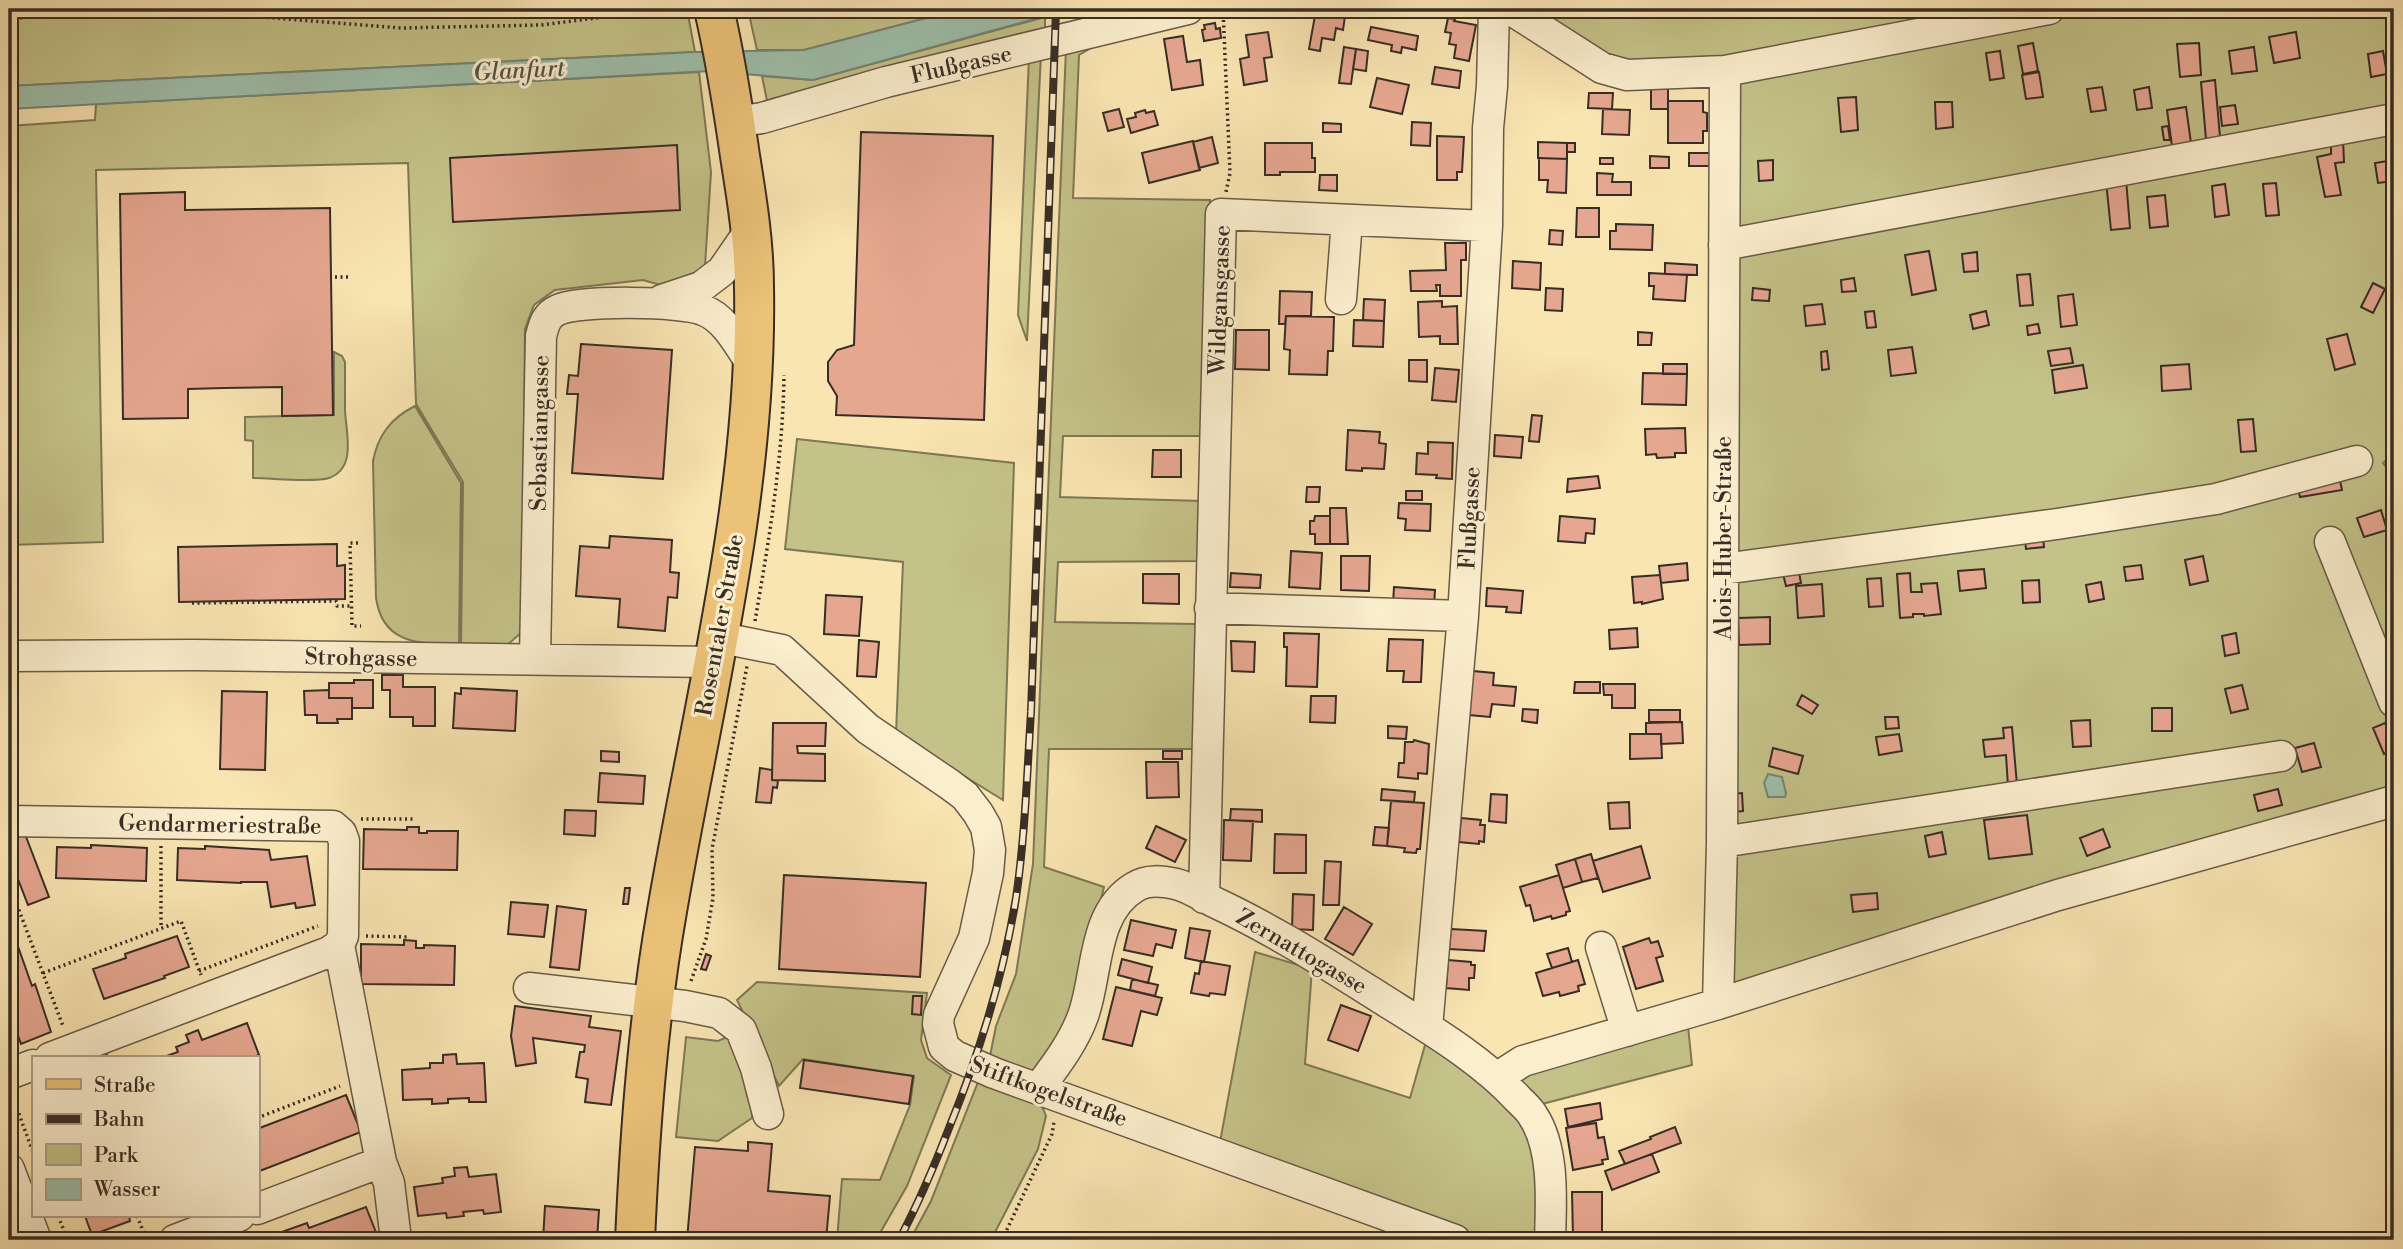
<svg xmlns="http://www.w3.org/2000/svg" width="2403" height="1249" font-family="'Libre Bodoni',serif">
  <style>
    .green { fill: #c4c288; stroke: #7e7857; stroke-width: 2 }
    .water { fill: #9ebfab; stroke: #758576; stroke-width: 2 }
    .building { fill: #e6a791; stroke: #382d26; stroke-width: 2 }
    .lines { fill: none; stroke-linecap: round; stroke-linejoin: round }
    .minor-casing { stroke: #685b49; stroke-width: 33 }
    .major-casing { stroke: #382d26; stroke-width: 42 }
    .path { stroke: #382d26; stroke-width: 3.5; stroke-dasharray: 2 3.5; stroke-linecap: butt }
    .minor { stroke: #fbeecd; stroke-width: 30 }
    .major { stroke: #ecc279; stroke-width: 38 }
    .rail-casing { stroke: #382d26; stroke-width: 8 }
    .rail { stroke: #fbeecd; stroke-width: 5; stroke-dasharray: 16; stroke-linecap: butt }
    .labels { text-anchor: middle; stroke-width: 6; stroke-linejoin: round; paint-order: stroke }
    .street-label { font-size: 23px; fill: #382d26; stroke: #fbeecd }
    .water-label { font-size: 24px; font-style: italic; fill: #525247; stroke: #fbeecd }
  </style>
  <rect width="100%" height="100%" fill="#f9e5b2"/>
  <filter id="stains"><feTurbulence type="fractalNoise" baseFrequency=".00286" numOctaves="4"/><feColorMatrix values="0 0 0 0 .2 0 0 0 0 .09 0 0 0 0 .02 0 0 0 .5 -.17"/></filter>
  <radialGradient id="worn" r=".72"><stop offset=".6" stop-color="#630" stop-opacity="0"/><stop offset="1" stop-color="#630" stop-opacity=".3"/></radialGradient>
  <path class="green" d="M73,9H687L695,52L9,86V12Z
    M840,9H961L804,50H757L749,14C780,22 808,17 840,9Z
    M1530,9H2394V453L2383,463L2394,476V805L1731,1012L1735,60L1647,68L1605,56Z
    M1045,17V32L767,101L762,76L813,80Z
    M1107,39L1079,55L1073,198L1210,200L1204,436H1063L1060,497L1202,501V561L1058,562L1055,622L1199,624V749H1049L1044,867L1104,887L1072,1020L1044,1066L1029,1072L989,1061L996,1026L1016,974L1033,864L1066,48Z
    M1041,54L1027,341L1018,315L1029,57Z
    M699,72L711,172L705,266L693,281L664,286L643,280L555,290L534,305L525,329L522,632L506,646H461L463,482L416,404L408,163L96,170L103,542L9,545V126L95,120L96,104Z
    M334,352L342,356L345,362C345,378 345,394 345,410C346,433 357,468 329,478C314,483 271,478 253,478V441L245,440V417L334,415Z
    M415,406L461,483L459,645C419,643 383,645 376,598L373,461C378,435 391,418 415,406Z
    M797,439L1014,463L1003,800L896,734L903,562L785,549Z
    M1255,952L1312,969L1305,1064L1410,1098L1427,1038L1495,1086L1524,1127L1540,1160L1538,1240H1482L1220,1142Z
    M757,982L927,993L921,1040L927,1058L951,1075L907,1186L876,1240H837L842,1179L880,1180L910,1105L914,1076L803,1059L779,1086L737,1000Z
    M1688,1026L1692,1065L1538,1105L1521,1084L1526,1071Z
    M734,1034L754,1095L752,1118L718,1141L676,1137L686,1037L718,1041Z
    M980,1077L1039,1098L1046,1116L1038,1149L991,1240H910L931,1201Z"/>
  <path class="water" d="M961,9H1071L813,80L710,71L9,109V86L695,52L804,50Z
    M1768,774L1782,777L1786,793L1785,797H1768L1764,783Z"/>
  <path class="building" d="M1316,10L1345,16L1343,30L1336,28L1334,40L1322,38L1320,51L1309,49Z
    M1448,18L1455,19L1454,21L1476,25L1469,61L1454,58L1456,45L1449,44L1451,33L1445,32Z
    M1215,23L1216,29L1220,28L1221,38L1204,41L1202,30L1205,29L1204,25Z
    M1371,27L1418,36L1416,50L1402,47L1401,53L1391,51L1392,45L1368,40Z
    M1268,32L1272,57L1264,58L1267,81L1244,85L1240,59L1249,57L1246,35Z
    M2296,32L2300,58L2274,63L2269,37Z
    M1183,36L1187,62L1200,60L1203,85L1172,90L1164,39Z
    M2033,43L2038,71L2023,74L2018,46Z
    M2199,43L2201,75L2180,77L2177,44Z
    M1344,47L1356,49L1351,84L1339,83Z
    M2254,47L2257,71L2232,74L2229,51Z
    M1356,49L1368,51L1366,71L1353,69Z
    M2000,51L2004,78L1990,80L1986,53Z
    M2383,51L2387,74L2371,77L2368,54Z
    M1435,67L1461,71L1459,88L1432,84Z
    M2039,72L2043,97L2026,99L2022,75Z
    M1377,78L1409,85L1402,114L1370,107Z
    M2215,80L2220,137L2206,139L2201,82Z
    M2102,87L2106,110L2091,112L2087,89Z
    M2149,87L2152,108L2137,110L2134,90Z
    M1651,89H1668V109H1651Z
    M1589,93H1613L1612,109L1588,108Z
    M1856,97L1858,130L1841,132L1838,98Z
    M1668,101H1703V112L1707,113V131H1703V143H1668Z
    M1935,102H1952L1953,127L1936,129Z
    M2235,105L2238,124L2222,126L2220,107Z
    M2186,107L2191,143L2172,146L2167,110Z
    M1119,109L1124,127L1108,131L1103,113Z
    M1603,109L1630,110L1629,135L1602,134Z
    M1145,110L1146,113L1154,111L1158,125L1131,133L1127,119L1136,117L1135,113Z
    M1412,122L1431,123L1430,146L1411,145Z
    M1323,123L1341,124V132H1323Z
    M2168,126L2170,140H2164L2162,127Z
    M861,132L993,136L984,420L836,415L837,396L828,381V362L837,350L854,345Z
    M1437,136L1464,137L1462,172H1457V180H1437Z
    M1212,137L1218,163L1199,168L1193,142Z
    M2343,139L2344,162L2335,163L2341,195L2325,197L2317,157L2331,154V140Z
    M1193,141L1200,170L1149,183L1142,153Z
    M1538,142L1567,143V159L1538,158Z
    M1265,143H1312V158H1315V172H1280V175H1265Z
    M1567,143H1575V152H1567Z
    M677,145L680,210L453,222L450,158Z
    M1689,153H1712V166H1689Z
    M1650,156L1669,157V168H1650Z
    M1539,158L1567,159L1566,193L1547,192L1548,180H1539Z
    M1600,158H1613V164H1600Z
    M1773,160V180L1759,181L1758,161Z
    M2394,160V181L2378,183L2375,163Z
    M1597,173L1613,174L1612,182H1631V195H1597Z
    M1320,175H1337V191L1319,190Z
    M2126,179L2130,228L2111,230L2106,181Z
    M2276,183L2279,215L2266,216L2263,184Z
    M2225,184L2229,215L2215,217L2212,186Z
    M185,192V210L330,208L333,415L282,416V387L224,388L188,389V418L123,419L120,194Z
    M2165,195L2168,226L2150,228L2147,197Z
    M1577,208H1599V237H1576Z
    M1616,224L1653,225L1652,250L1610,249V231H1616Z
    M1550,230L1563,231L1562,245L1549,244Z
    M1445,243H1466V260H1461V296H1440V285H1436L1437,291H1411L1410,271L1446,270Z
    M1929,251L1936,290L1912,295L1905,255Z
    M1977,252L1978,271L1964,272L1962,254Z
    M1513,261L1541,263L1540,290L1512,288Z
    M1665,263L1697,265V275L1665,274Z
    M1649,273L1687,275L1685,301L1653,299L1654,286H1649Z
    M2030,274L2033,305L2020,306L2017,275Z
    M1854,278L1856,291L1842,292L1841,280Z
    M2373,283L2385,289L2373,313L2361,307Z
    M1546,288L1563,289L1562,311L1545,310Z
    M1753,288L1770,290L1769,301L1752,300Z
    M1280,291L1312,292L1311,316H1286L1285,324H1279Z
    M2073,294L2077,325L2061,327L2058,296Z
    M1364,299L1385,300L1384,321L1363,320Z
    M1442,301V307L1457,306L1458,344H1440V336L1419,337L1418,302Z
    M1822,304L1825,324L1806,326L1804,306Z
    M1874,311L1876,327L1867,328L1865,312Z
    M1986,311L1989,325L1973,329L1970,315Z
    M1286,316L1334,317L1333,351H1328L1327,375L1289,374L1290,350L1284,349Z
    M1354,320L1384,321L1383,347L1353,346Z
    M2038,324L2040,333L2028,335L2027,326Z
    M1236,330H1269V370L1235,369Z
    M1638,332L1652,333L1651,345H1638Z
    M2347,334L2355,364L2335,370L2327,339Z
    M581,344L672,350L663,479L572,473L578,394H567L569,375L578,376Z
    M1912,347L1916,373L1891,376L1888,350Z
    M2070,348L2073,363L2051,366L2048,351Z
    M1827,351L1829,369L1822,370L1821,352Z
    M1409,360H1427V382L1409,381Z
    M1663,364H1687V374H1663Z
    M2189,364L2191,389L2162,391L2161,366Z
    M2083,365L2087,388L2055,393L2052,370Z
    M1435,368L1459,370L1456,402L1432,400Z
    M1643,373L1687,374L1686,405L1642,404Z
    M1532,415L1542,416L1539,442L1529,441Z
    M2253,419L2256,451L2241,452L2238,420Z
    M1685,428L1686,453H1675V457L1657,458L1656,454L1646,455L1645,429Z
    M1348,430L1380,432L1379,443L1386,444L1384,469L1362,468V471L1346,470Z
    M1495,435L1523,437L1521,458L1494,456Z
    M1428,442L1453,443L1452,479L1436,478L1437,475L1416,474L1417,453L1428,454Z
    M1153,450H1181V477H1152Z
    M1598,476L1600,488L1567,492L1568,479Z
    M2339,476L2342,490L2300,497L2297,484Z
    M1307,487H1320L1319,502H1306Z
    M1406,491H1422V500H1406Z
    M1399,503L1431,504L1430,531L1405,530L1406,519L1398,518Z
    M1330,508H1346L1348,544H1330Z
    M2381,510L2387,530L2364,537L2357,518Z
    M1315,516H1330V544H1315V534H1310V521H1314Z
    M1560,516L1595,519L1594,534L1586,533L1585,543L1558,541Z
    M2042,528L2044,547L2026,549L2024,530Z
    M610,536L672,540L670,572L679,573L677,598L668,597L665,631L618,627L620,599L576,596L580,546L609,548Z
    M337,544V566L345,565V599L179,602L178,547Z
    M1291,551L1322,553L1320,589L1289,587Z
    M1341,556H1370L1369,591L1341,590Z
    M2203,556L2208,581L2190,585L2185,560Z
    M1687,563L1688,580L1661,583L1659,566Z
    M2141,565L2143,579L2126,581L2124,567Z
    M1798,567L1801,583L1786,586L1782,570Z
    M1984,569L1986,588L1960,591L1958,571Z
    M1231,573L1261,575L1260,588L1230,587Z
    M1910,573L1911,592H1922L1921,584L1937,583L1941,614L1924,616V614H1913V617L1900,618L1897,574Z
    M1143,574H1179V604L1143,603Z
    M1660,575L1663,599L1642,604V602L1634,603L1632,577Z
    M1881,578L1883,606L1869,607L1867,579Z
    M2039,580L2040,602L2023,603L2022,581Z
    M2101,582L2104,599L2089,602L2086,585Z
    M1822,584L1824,616L1798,618L1796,586Z
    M1394,587L1435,590L1434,606L1393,604Z
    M1487,588L1523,591L1521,613L1506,612L1507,607L1486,606Z
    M826,595L862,597L859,636L824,634Z
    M1770,617V644L1739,645L1738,618Z
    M1637,628L1638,647L1610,649L1609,630Z
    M1284,633L1319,634L1317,687L1286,686L1287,647H1284Z
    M2236,633L2239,653L2225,656L2222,636Z
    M1389,639L1423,640L1421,682H1403L1404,671H1387Z
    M859,640L879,642L876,677L857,676Z
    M1231,641L1255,642L1254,672L1232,671Z
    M1473,671L1494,673L1493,685L1516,687L1514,706L1492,704L1490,717L1469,715Z
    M382,675H403V687H435V726H413V717H390V690H382Z
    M354,680H373V708H352V698H329V683H354Z
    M1575,682H1600V693H1574Z
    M1603,684H1635V708H1612V695H1604Z
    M2242,685L2248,709L2231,713L2225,689Z
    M461,688L517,691L515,731L453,728L455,693L461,694Z
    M329,690V698H352V719H337L338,723H317V715H305L304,691Z
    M222,691L267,692L265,770L220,769Z
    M1802,695L1818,705L1812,714L1797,705Z
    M1311,696H1336L1335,723L1310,722Z
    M2152,708H2172V731H2152Z
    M1523,709L1538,710L1537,723L1522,721Z
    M1649,710H1680V722H1649Z
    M1885,717H1898L1899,728L1886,729Z
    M2090,720L2091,746L2073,747L2071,721Z
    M1682,722L1683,743L1661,744V734H1646V723Z
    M773,723H826L825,746H797L798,753L825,754V781L772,780Z
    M2385,723L2394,744V750L2384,754L2373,728Z
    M1388,726L1407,727L1406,739L1388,738Z
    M2012,727L2017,785L2008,786L2006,755L1985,757L1983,740L2004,738L2003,728Z
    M1630,734H1661L1662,758L1630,759Z
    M1899,734L1902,751L1879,755L1876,737Z
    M1414,740L1429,744L1427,774L1418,773V779L1398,777L1399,763H1404L1405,742H1413Z
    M2314,743L2321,767L2302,772L2295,748Z
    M1773,748L1803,756L1798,774L1769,766Z
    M601,751L619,752V762L601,761Z
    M1163,751H1182V759H1163Z
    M1146,762H1178L1179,797L1147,798Z
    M760,768L772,770V780L778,781L777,788L773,787L771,803L756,802Z
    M600,773L645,776L643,804L598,802Z
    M1382,789L1415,792L1414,802L1381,800Z
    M2278,789L2282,805L2258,811L2254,795Z
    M1742,793L1743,811L1733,812L1732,794Z
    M1491,794L1507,795L1506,823L1489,821Z
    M1391,801L1424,803L1420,849H1417L1416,853L1404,852L1405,848L1387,846Z
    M1629,802L1630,828L1610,829L1608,803Z
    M1231,809L1262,810V822L1230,820Z
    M565,810L596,811L595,836L564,834Z
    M2027,815L2032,854L1989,859L1984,820Z
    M1461,818L1481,820L1480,825H1485L1484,842L1479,841V844L1459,842Z
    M1224,820L1253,821L1251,861L1223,860Z
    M1156,826L1186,840L1175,862L1146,848Z
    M407,827H419V833H427V831H458L457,870L363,869L364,829L407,830Z
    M1375,827L1389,828L1387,846L1373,845Z
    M2103,829L2110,847L2087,856L2080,838Z
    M1942,832L1946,854L1929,857L1925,836Z
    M25,834L49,897L28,905L9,856V840Z
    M1275,834L1306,835V873H1274Z
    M91,845L147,848L146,881L56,878L57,847L91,848Z
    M205,846L269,850L271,860L307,856L315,905L296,908L295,903L271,907L267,882H241V883L177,880L178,848L205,849Z
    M1641,846L1650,878L1603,892L1593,861Z
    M1591,854L1598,878L1582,882L1575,859Z
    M1575,859L1582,882L1563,888L1556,865Z
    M1325,861L1341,862L1339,905H1323Z
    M784,875L926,883L920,977L779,969Z
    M1559,875L1570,911L1566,912V915L1552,919L1551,916L1534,921L1530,905L1526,906L1520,887Z
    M625,888H630L628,904H623Z
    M1877,893L1878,909L1853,912L1851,895Z
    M1293,894L1314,895L1313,930L1292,929Z
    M511,902L548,905L544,937L508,934Z
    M557,906L586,910L579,970L550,967Z
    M1344,907L1372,924L1353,955L1325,939Z
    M1131,920L1176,930L1172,948L1156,944L1153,956L1124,950Z
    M9,921L32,986L35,984L51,1032L21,1044L12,1018L10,1019L9,1016Z
    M1190,928L1210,931L1204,962L1185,958Z
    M1451,929L1486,931L1484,951L1449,949Z
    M177,936L189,967L164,976L165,978L104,999L93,969L126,958L125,954Z
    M1649,938L1651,943L1658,941L1663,956L1656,958L1663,981L1636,989L1623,947Z
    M404,940L416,941V948H424V945L455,946L454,985L361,984V944L404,945Z
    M1568,948L1572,962L1552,968L1547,954Z
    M706,954L711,956L706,970L701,969Z
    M1122,959L1152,967L1148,983L1118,975Z
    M1448,960L1471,962V965H1475L1474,978H1469V990L1446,988Z
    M1578,960L1585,984L1578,986L1579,991L1560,996L1559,992L1543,996L1536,973Z
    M1201,961L1230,966L1225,995L1210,993L1209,996L1191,993L1195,973L1199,974Z
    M1132,979L1158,985L1155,996L1130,990Z
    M1116,987L1162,998L1157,1015L1141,1011L1132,1046L1103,1039Z
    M913,996H922L921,1015L912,1014Z
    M1341,1005L1371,1016L1358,1051L1328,1040Z
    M515,1006L591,1016L589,1027L621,1031L611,1105L585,1102L588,1079L576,1077L580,1052H584L585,1045L533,1038L536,1063L516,1066L511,1036Z
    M247,1023L259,1055L250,1058H161L178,1052L176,1047L189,1042L186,1035L198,1030L202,1040Z
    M104,1047L108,1058H83Z
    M456,1054L457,1064L484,1063L486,1102H469V1098L448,1099V1103L432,1104V1099L403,1100L402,1070L430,1068V1063H443V1055Z
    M804,1060L913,1076L909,1104L800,1088Z
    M346,1095L361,1132L257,1172V1129Z
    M1600,1103L1602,1119L1568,1127L1565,1109Z
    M1596,1123L1598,1138L1604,1137L1608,1159L1602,1160L1603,1164L1573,1170L1566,1128Z
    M1675,1127L1681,1143L1625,1164L1619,1151L1651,1139L1650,1137Z
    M748,1142L772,1144L768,1191L830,1196L826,1240H687L695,1147L748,1151Z
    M1652,1154L1659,1172L1612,1190L1605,1171Z
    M467,1167L469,1177L496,1174L501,1212L484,1214L483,1210L463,1212L464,1216L447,1218L446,1213L418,1216L414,1187L443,1183L442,1178L455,1176L454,1168Z
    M1572,1192H1602V1237L1573,1238Z
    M545,1206L599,1210L597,1240H543Z
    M366,1207L379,1240H275L273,1235L307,1223L309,1228Z
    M85,1216H129L130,1221L92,1235Z"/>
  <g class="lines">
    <g class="minor-casing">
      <path id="minor" d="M1725,71L2049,9
        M735,122L762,118L886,82L1188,9
        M1724,245L2394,119
        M1341,299L1347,220
        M662,300L701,287L722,271L751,229
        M2330,542L2394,702
        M1723,569L2057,524L2216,499L2357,461
        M1210,608L1463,616
        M717,637L782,650L868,729L949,784L965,796L978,813L986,827L990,850L988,873L974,938L939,1015L938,1024L944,1047L955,1056L994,1073L1455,1240
        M9,656L193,655L713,662
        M535,659L541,336C544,325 546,315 558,310C578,300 682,301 703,310C726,318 740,347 753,366
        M9,821L333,826L341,833L344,841L343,936L339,945L329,952L50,1058
        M1722,842L2281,756
        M1204,898L1221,214L1487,226
        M339,945L381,1162L389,1183L396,1240
        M1601,947L1627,1031
        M529,988L685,1006L719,1013L741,1030L756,1068L768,1114
        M1718,1004L2058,895L2394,801
        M1427,1027L1463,616L1487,226L1488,128L1492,86L1494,9
        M9,1074L33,1065
        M1498,1077L1523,1061L1718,1004L1722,842L1725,71L1627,75L1602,68L1510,9
        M1039,1088C1056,1065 1073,1043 1083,1016C1098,975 1092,912 1135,887C1147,879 1162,881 1176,884C1189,887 1202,896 1214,902C1272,929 1325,963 1379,997C1428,1028 1480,1058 1519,1100C1524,1105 1530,1110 1533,1116C1555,1149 1551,1203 1550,1240
        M9,1169L36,1240
        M257,1209L381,1162
        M175,1240L239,1216"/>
    </g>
    <g class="major-casing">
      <path id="major" d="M635,1240C640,1130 648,1020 667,911C702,705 758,497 754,287C754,243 747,200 740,156C733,107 725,57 714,9"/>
    </g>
    <path class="path" d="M1223,9L1230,173L1226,192
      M9,19L90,11L236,15L401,28L541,25L666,9
      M335,277H351
      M358,543H350L352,626H361
      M192,603L336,601L337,606H351
      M755,621C769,540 783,457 784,375
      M361,819H413
      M161,846V928
      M9,884L63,1026
      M366,936L410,937
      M199,971L318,926
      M43,973L181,921L201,975
      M691,981L706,939L713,898L712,849L747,666
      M13,1098L33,1152
      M257,1118L340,1086
      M58,1216L68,1240
      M137,1216L147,1240
      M1002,1240L1052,1134L1054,1122
      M2143,1240L2170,1237L2188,1240"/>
    <use href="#minor" class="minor"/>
    <use href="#major" class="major"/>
    <g class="rail-casing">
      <path id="rail" d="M899,1240C918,1204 934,1167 949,1128C979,1054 1003,978 1016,898C1025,837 1027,774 1031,712L1056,9"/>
    </g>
    <use href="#rail" class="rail"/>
  </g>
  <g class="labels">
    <g class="street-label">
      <text transform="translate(961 64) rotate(-13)" y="8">Flußgasse</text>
      <text transform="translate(1219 300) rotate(-88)" y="8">Wildgansgasse</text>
      <text transform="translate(539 433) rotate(-89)" y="8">Sebastiangasse</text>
      <text transform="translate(1469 518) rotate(-87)" y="8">Flußgasse</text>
      <text transform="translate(1723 538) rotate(-90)" y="8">Alois-Huber-Straße</text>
      <text transform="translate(719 625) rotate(-80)" y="8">Rosentaler Straße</text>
      <text transform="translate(361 657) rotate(1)" y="8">Strohgasse</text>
      <text transform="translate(220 824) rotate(1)" y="8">Gendarmeriestraße</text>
      <text transform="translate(1302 951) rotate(30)" y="8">Zernattogasse</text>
      <text transform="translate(1049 1091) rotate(20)" y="8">Stiftkogelstraße</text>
    </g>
    <g class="water-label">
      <text transform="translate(519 70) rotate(-3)" y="8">Glanfurt</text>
    </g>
  </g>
  <rect width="2403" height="1249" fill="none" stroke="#f9e5b2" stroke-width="35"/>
  <rect x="10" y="10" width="2382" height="1228" fill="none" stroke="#382d26" stroke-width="3.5"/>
  <rect x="18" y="18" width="2368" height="1214" fill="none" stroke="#382d26" stroke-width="2"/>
  <rect x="32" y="1056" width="228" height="161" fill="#fbeecd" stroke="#ada18a" stroke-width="2"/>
  <rect x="46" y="1079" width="35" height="10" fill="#ecc279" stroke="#ada18a" stroke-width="2"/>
  <text x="94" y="1092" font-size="21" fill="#382d26">Straße</text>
  <rect x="46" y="1114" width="35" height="10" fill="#382d26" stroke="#ada18a" stroke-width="2"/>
  <text x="94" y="1126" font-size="21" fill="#382d26">Bahn</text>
  <rect x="46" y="1144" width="35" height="21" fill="#c4c288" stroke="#ada18a" stroke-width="2"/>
  <text x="94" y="1162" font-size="21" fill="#382d26">Park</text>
  <rect x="46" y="1179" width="35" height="21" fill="#9ebfab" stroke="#ada18a" stroke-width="2"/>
  <text x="94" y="1196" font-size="21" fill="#382d26">Wasser</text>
  <rect width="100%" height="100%" filter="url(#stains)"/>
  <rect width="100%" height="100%" fill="url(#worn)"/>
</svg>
